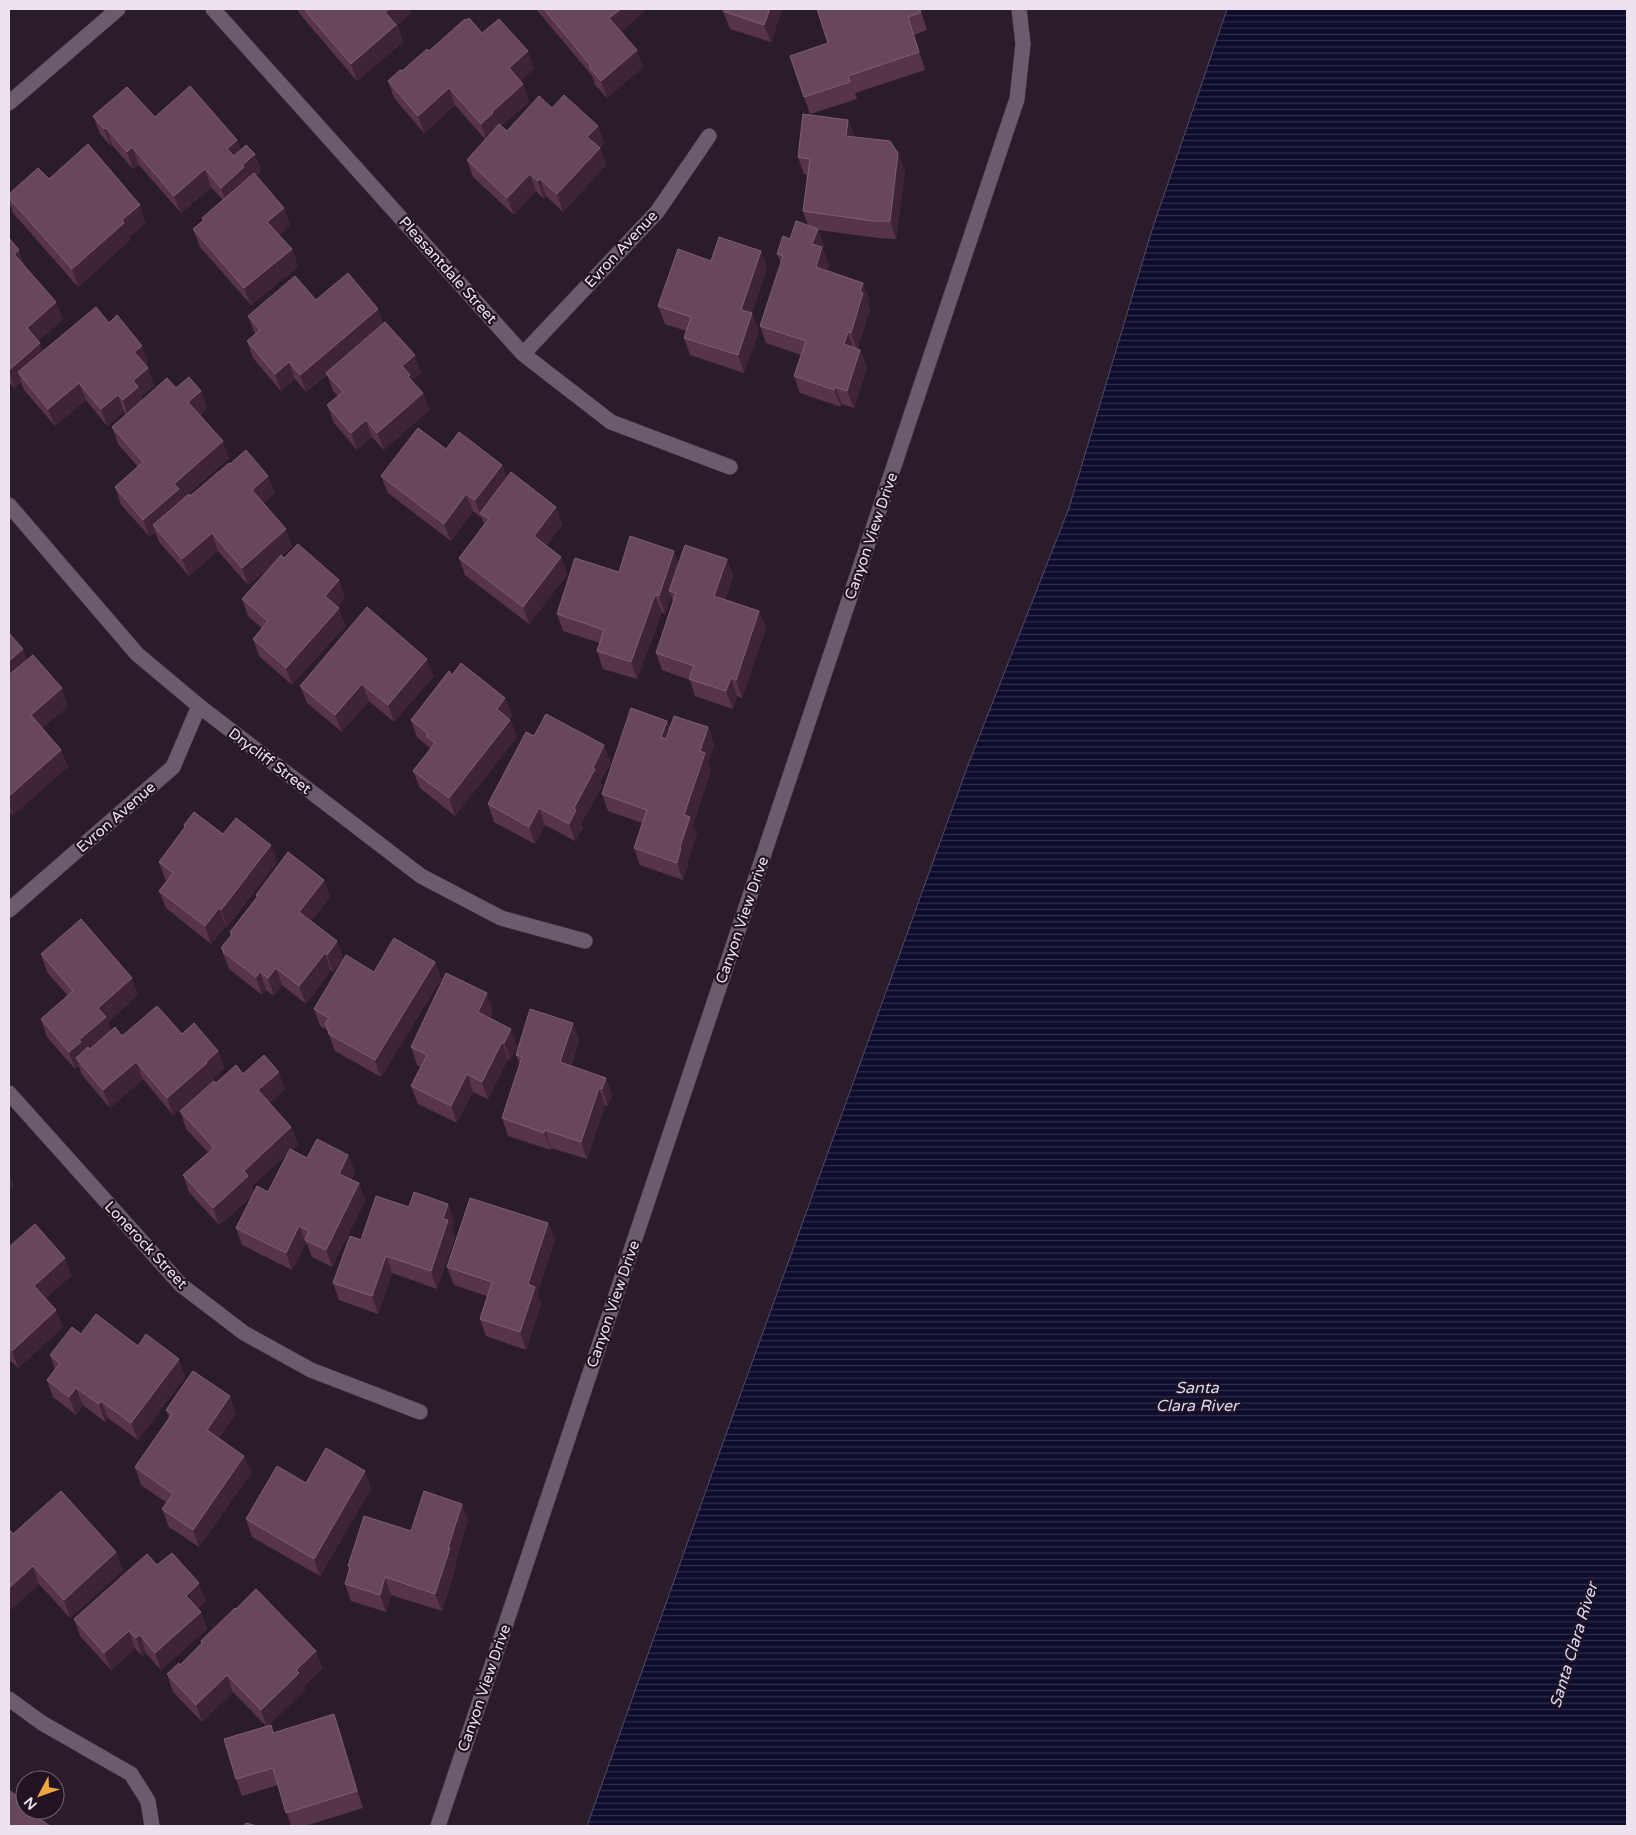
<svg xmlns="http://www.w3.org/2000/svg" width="1636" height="1835" font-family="'Varela Round',sans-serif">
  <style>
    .water { fill: url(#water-rules); stroke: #514c67 }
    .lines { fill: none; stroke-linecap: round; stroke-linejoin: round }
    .street-casing { stroke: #433744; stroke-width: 16 }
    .street { stroke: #6c5b6d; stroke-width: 15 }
    .wall { fill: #583449; fill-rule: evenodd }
    .shaded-wall { fill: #3f2336 }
    .building { fill: #68475b; stroke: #7d5f72 }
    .labels { text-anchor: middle; stroke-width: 4.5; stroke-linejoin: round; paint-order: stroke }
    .street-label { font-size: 15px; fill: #ede3ee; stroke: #211322 }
    .water-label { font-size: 16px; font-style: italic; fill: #d7daf5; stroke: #211322 }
  </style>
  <defs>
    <pattern id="water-rules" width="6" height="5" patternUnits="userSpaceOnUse" patternTransform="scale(1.25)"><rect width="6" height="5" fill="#0e0c2d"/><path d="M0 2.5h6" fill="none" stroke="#312f4c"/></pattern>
  </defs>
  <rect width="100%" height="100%" fill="#2b1c2c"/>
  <path class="water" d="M1227,9H1627V1826H587L720,1451L968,765L1069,508L1151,233Z"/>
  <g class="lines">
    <g class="street-casing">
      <path id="street" d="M213,9L523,354L611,422L730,467
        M9,103L118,9
        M523,354L657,212L709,136
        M9,505L137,654L199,706L421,876L501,918L585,941
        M9,910L173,767L199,706
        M9,1093L181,1285L244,1333L311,1370L420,1412
        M9,1699L42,1723L131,1774L148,1801L152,1826
        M438,1826L1017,99L1023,44L1019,9"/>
    </g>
    <use href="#street" class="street"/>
  </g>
  <path class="wall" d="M298,9H409L411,13L397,25L403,42L357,81L299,13Z
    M536,9H647L621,31L643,67L607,98L595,85L593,77Z
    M782,9L771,42L730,29L723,11Z
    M817,9H920L927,30L914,35L925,70L855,93L857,99L810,114L804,97L828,43Z
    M482,33L534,69L520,81L523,84L529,102L501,126L507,131L552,108L598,126L604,143L600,148L606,165L563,212L546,196L544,199L536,191L514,215L473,177L467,160L485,139L455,105L424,133L394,98L388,81L402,71L429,51Z
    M93,116L155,117L237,140L241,150L255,154L261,171L256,176L284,208L290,225L279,235L292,249L298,267L251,305L200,247L193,229L203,220L202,218L223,200L211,187L181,213L139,165L133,169L112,145L111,146L100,134Z
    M854,137L905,170L896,239L878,238L818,230L824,246L823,249L829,265L827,270L863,283L869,300L868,305L870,310L857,349L860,350L867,367L854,408L842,404L841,407L800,393L794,376L801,355L766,343L760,326L781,263L777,254L808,225L803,211L807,175L804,174L798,157Z
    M49,179L146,223L129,237L130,240L78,287L13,213L9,201V194Z
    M9,238L24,265L63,319L38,341L43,351L109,323L148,363L146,365L154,386L141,396L143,400L176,388L201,391L207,408L200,415L229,458L185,497L275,493L263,503L292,547L281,556L345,598L337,607L345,626L292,685L259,656L253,639L262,628L248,616L242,599L275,562L248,585L218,551L189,576L159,542L155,532L150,537L121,505L115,487L138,467L118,444L112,427L126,414L124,412L107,426L86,400L55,426L24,390L21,382L14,388L9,381Z
    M761,251L767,268L752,313L759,331L744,373L690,355L684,338L686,331L665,324L658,306Z
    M316,300L378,309L383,324L421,373L412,380L423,393L429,410L384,450L372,437L357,450L334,423L327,405L338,396L333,391L327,375L306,392L295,379L281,391L253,358L247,341L255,334L248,316Z
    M502,465L507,478L556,507L562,525L546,546L561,557L567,575L529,624L465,575L459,558L484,524L482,518L473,511L451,541L388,493L381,476Z
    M727,559L733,576L725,600L759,611L766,629L742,698L737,696L733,709L695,696L690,680L662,670L656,653L673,601L671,596L665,614L662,612L637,679L603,669L597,651L600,643L563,631L557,614L619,572L679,563Z
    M9,633L27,659L68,706L42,728L61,750L68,767L13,815L11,813L9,815Z
    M434,676L394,722L369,701L342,732L307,703L300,686Z
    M505,698L512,715L509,719L510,720L517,737L455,816L420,788L413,771L431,749L430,748L417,737L411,720Z
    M667,721L670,728L708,727L714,745L708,762L711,770L693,825L697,834L687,863L688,865L683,880L640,865L634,848L642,823L608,811L602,794Z
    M534,736L611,763L600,782L602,786L581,824L583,828L575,841L545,825L535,844L494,822L488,804Z
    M184,825L223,834L277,862L227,927L226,926L211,944L166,908L159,891L167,881L165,879L159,862L185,828Z
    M324,880L330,897L311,921L337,941L343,959L333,972L331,970L306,1004L282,985L274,996L266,990L262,995L229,969L221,948L231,936L230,932L257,897L256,895Z
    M41,954L138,995L108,1022L111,1031L122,1036L182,1034L218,1051L224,1068L213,1079L214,1081L173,1115L143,1079L110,1108L82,1075L79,1066L75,1069L47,1037L41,1019L68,996L47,972Z
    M435,962L441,979L381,1077L335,1051L327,1030L320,1026L314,1009L374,972Z
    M493,1011L490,1018L517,1046L510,1060L508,1059L488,1099L473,1092L457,1123L418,1104L411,1086L421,1067L417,1065L411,1047Z
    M573,1023L579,1040L571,1066L606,1078L612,1095L608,1106L605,1105L587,1159L551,1148V1150L508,1136L502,1118L520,1064L516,1055Z
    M243,1074L285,1089L269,1103L291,1127L298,1145L292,1150L307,1158L348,1155L355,1172L351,1180L359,1183L365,1201L332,1267L312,1257L307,1244L306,1243L292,1270L242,1245L236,1228L252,1196L219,1225L189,1192L183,1175L208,1152L186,1129L180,1111ZM287,1154L268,1192L254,1191L252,1186Z
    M448,1204L454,1222L452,1229L455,1237L437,1289L392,1273L378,1314L339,1300L333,1283L361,1240L409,1207Z
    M548,1223L555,1240L537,1294L541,1304L526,1350L486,1336L480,1319L487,1296L454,1285L447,1267Z
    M9,1247L72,1275L46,1298L63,1327L18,1368L11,1361L9,1362Z
    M81,1334L138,1346L185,1377L138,1440L108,1418L105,1422L83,1405L76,1415L53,1397L47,1380L55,1369L50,1355Z
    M166,1410L236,1414L219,1438L244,1456L251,1473L199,1547L169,1527L162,1509L167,1503L141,1485L135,1467L169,1418Z
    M306,1483L371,1489L320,1576L252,1537L246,1519Z
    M462,1504L468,1521L455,1562L456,1566L442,1611L391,1595L386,1612L351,1601L345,1584L349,1570L348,1566Z
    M9,1529L13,1534L116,1552L123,1570L70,1618L39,1584L9,1611Z
    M157,1565L206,1601L198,1608L201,1612L207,1629L161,1670L146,1653L142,1656L135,1648L111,1670L80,1636L74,1619Z
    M236,1609L316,1651L322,1668L304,1686L305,1690L269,1725H271L273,1733L340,1731L363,1808L305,1826H291L278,1785L242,1796L236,1779L266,1726L233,1692L202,1722L173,1692L167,1674L180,1665L202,1644L201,1641Z"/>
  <path class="shaded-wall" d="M389,9H409L411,13L396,25L403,42L357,81L351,64L385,12Z
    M621,9H647L616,36L609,18Z
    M770,9H782L771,42L764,25Z
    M908,17L914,35L925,70L919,52Z
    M637,50L643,67L607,98L601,81Z
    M528,51L534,69L516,86L509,68Z
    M523,84L529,102L499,128L487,141L481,124L492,112Z
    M449,88L455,105L424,133L418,116Z
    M848,120L855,137L846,136Z
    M598,126L604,143L594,154L587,137Z
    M106,128L112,145L111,146L104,129Z
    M237,140L244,158L234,166L227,149Z
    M132,147L139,165L133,169L127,152Z
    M600,148L606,165L563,212L557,194Z
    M898,153L905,170L896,239L890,221Z
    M255,154L261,171L227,205L221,188Z
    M205,169L211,187L181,213L174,196Z
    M530,174L536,191L514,215L507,198Z
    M540,179L546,196L544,199L538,181Z
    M140,205L146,223L129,237L130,240L78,287L72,269L122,220Z
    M284,208L290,225L273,239L267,222Z
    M818,229L824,246L823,249L829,265L822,284L816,267L812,244Z
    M292,249L298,267L251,305L244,288Z
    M19,250L25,267L14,254Z
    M761,251L767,268L752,313L759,331L744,373L738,355L741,310Z
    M863,283L869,300L868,305L870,310L857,350L851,333L860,292Z
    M56,302L63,319L33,345L27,328Z
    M378,309L384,326L306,392L300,375Z
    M848,332L854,350L844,344Z
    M40,343L46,360L18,372L21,382L14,388L9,372V370Z
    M142,346L148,363L141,370L134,352Z
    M860,350L867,367L854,408L847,391Z
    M415,355L421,373L412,380L416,392L402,366Z
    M289,362L295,379L281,391L275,374Z
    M148,368L154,386L141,396L145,405L129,418L123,400L133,381Z
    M79,383L86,400L55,426L48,409Z
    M835,387L842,404L841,407L834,390Z
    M201,391L207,408L195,419L188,402Z
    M423,393L429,410L384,450L377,433Z
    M118,395L124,412L107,426L101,409Z
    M366,420L372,437L357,450L351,433Z
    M223,441L229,458L153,525L155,532L150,537L143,520L174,484Z
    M502,465L509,482L480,513L482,518L475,500Z
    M268,476L275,493L259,507L252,490Z
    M466,494L473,511L451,541L444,524Z
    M556,507L562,525L540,553L534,536Z
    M286,529L292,547L248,585L242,568Z
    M212,533L218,551L189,576L182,559Z
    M674,551L680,568L669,591L671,596L665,614L659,596Z
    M561,557L567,575L529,624L523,607Z
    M727,559L733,576L721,614L714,596Z
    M339,580L345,598L331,613L325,596Z
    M655,595L662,612L637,679L631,662Z
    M339,608L345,626L292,685L286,668Z
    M759,611L766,629L742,698L736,680Z
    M23,649L30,666L9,684V661Z
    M427,659L434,676L394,722L388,705Z
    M731,678L737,696L733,709L726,691Z
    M362,684L369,701L342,732L335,715Z
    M62,688L68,706L37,732L31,715Z
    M505,698L512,715L503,726L497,709Z
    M510,720L517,737L455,816L449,798Z
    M667,721L673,738L668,754L661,737Z
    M708,727L714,745L708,762L711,770L693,825L697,834L687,863L688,865L683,880L677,863L684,815L700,751Z
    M604,745L611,763L600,782L602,786L581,824L583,828L575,841L569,824L574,808L593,768Z
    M61,750L68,767L13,815L9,803V796Z
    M9,807L11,813L9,815Z
    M539,808L545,825L535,844L529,827Z
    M271,845L277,862L227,927L221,910Z
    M324,880L330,897L305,929L299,912Z
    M219,908L226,926L211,944L205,926Z
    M337,941L343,959L333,972L327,955Z
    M325,953L331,970L306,1004L299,986Z
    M435,962L441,979L381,1077L375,1060Z
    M276,968L282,985L274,996L268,978Z
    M260,972L266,990L262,995L256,977Z
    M132,978L138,995L108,1022L112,1034L76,1058L79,1066L75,1069L69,1052L79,1040L98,1008Z
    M487,993L493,1011L484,1029L478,1012Z
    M573,1023L579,1040L566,1079L560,1062Z
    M511,1029L517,1046L510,1060L504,1043Z
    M502,1042L508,1059L488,1099L482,1082Z
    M218,1051L224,1068L213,1079L214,1081L173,1115L167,1098Z
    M136,1062L143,1079L110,1108L103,1090Z
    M279,1072L285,1089L264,1107L258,1090Z
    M467,1074L473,1092L457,1123L451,1106Z
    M606,1078L612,1095L608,1106L602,1089Z
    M599,1088L605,1105L587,1159L581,1142Z
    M291,1127L298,1145L252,1186L255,1193L219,1225L213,1208L244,1171Z
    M545,1130L551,1148V1150L544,1133Z
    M348,1155L355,1172L345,1191L339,1174Z
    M9,1172L14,1187L9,1191L10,1195L9,1196Z
    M359,1183L365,1201L332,1267L326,1250Z
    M448,1204L454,1222L452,1229L455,1237L437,1289L431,1271L443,1219Z
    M548,1223L555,1240L537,1294L541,1304L526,1350L520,1332L528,1284Z
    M299,1226L306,1243L292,1270L286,1253Z
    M386,1256L392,1273L378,1314L372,1296Z
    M65,1258L72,1275L41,1303L34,1286Z
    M56,1310L63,1327L18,1368L12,1351Z
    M179,1359L185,1377L138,1440L131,1423Z
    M76,1388L83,1405L76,1415L69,1397Z
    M230,1396L236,1414L213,1447L207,1430Z
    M101,1401L108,1418L105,1422L99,1404Z
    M244,1456L251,1473L199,1547L193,1530Z
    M365,1471L371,1489L320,1576L314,1559Z
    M462,1504L468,1521L455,1562L456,1566L442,1611L435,1594L448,1548Z
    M116,1552L123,1570L70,1618L64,1600Z
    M33,1566L39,1584L9,1611V1588Z
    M385,1577L391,1595L386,1612L380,1595Z
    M199,1583L206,1601L192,1613L186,1596Z
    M201,1612L207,1629L161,1670L155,1653Z
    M129,1631L135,1648L111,1670L104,1653Z
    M140,1635L146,1653L142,1656L136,1638Z
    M316,1651L322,1668L304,1686L305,1690L267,1727L261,1710L296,1670Z
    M227,1675L233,1692L202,1722L196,1705Z
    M334,1714L340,1731L363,1808L357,1791Z
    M19,1798L26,1815L16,1802Z"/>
  <path class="building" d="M304,9H389L385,12L396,25L351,64Z
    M544,9H621L609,18L637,50L601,81L589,67L591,66Z
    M724,9H770L764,25L723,11Z
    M817,9H919L921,12L908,17L919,52L848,76L850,82L804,97L790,56L828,43Z
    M469,18L482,33L499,19L528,51L509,68L523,84L492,112L493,113L481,124L449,88L418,116L388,81L400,70L402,71L427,49L429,51L465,19L466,20Z
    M190,86L237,140L227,149L234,156L246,145L255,154L242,165L244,167L221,188L205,169L174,196L132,147L127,152L106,128L104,129L93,116L127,87L155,117Z
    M564,95L598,126L587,137L600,148L557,194L540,179L538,181L530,174L507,198L467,160L499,124L507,131L539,96L552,108Z
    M803,114L848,120L846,136L890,141L898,153L890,221H872L803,211L810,159L798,157Z
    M88,144L140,205L122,220L124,223L72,269L9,198V194L38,168L49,179Z
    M254,173L284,208L267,222L292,249L244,288L193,229L204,220L202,218Z
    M796,221L818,229L812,244L822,247L816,267L863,283L860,292L863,293L851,333L848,332L844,344L860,350L847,391L835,387L834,390L794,376L806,341L760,326L783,256L777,254L783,236L790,239Z
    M719,237L761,251L741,310L752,313L738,355L684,338L691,317L658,306L678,249L711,261Z
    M9,238L19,250L14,254L56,302L27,328L40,343L9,370Z
    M348,273L378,309L300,375L289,362L275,374L247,341L260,330L248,316L295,276L316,300Z
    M96,307L109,323L117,315L142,346L134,352L148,368L133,381L138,387L123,400L118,395L101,409L79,383L48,409L18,372Z
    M385,322L415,355L402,366L410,375L408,377L423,393L377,433L366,420L351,433L327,405L343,392L326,373Z
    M189,377L201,391L188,402L223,441L174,484L179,489L143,520L115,487L143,462L112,427L167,378L176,388Z
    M418,428L446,449L459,432L502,465L475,500L466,494L444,524L381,476Z
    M246,450L268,476L252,490L286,529L242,568L212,533L182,559L153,525L189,494L190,496L229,463L230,464Z
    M511,472L556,507L534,536L561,557L523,607L459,558L489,519L480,513Z
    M630,536L674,551L659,596L655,595L631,662L597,651L604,630L557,614L575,558L619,572Z
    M298,544L339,580L325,596L339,608L286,668L253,639L268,621L242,599L281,555L284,558Z
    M685,545L727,559L714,596L759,611L736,680L731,678L726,691L689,679L694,666L656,653L676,593L669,591Z
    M367,607L427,659L388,705L362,684L335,715L300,686Z
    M9,633L23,649L9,661Z
    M33,655L62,688L31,715L61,750L9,796V675Z
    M461,663L505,698L497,709L510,720L449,798L413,771L435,743L426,736L428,734L411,720L449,671L452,675Z
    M631,708L667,721L661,737L666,739L674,716L708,727L700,751L705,753L684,815L690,817L680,847L681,848L677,863L634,848L647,810L602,794Z
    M546,714L604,745L593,768L595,769L574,808L576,810L569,824L539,808L529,827L488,804L526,732L534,736Z
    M194,812L223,834L236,818L271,845L221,910L219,908L205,926L159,891L173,873L159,862L185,827L184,825Z
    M288,852L324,880L299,912L337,941L327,955L325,953L299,986L276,968L268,978L260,972L256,977L223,952L224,950L221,948L232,934L230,932L258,896L256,895Z
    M81,919L132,978L98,1008L106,1017L79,1040L81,1042L69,1052L41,1019L73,991L41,954Z
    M394,938L435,962L375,1060L329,1034L327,1026L325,1024L329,1018L314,1009L346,955L374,972Z
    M446,973L487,993L478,1012L511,1029L504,1043L502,1042L482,1082L467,1074L451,1106L411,1086L427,1055L411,1047Z
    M157,1006L182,1034L194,1023L218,1051L206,1062L207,1063L167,1098L136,1062L103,1090L76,1058L88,1047L90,1049L115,1027L122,1036Z
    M530,1009L573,1023L560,1062L606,1078L602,1089L599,1088L581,1142L545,1130L544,1133L502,1118L522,1057L516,1055Z
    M264,1055L279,1072L258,1090L291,1127L244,1171L248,1176L213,1208L183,1175L214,1148L180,1111L214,1081L216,1083L236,1065L243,1074Z
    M317,1139L348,1155L339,1174L359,1183L326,1250L305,1240L309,1231L299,1226L286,1253L236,1228L257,1186L268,1192L290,1149L307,1158Z
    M414,1192L448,1204L443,1219L448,1220L431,1271L386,1256L372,1296L333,1283L350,1236L361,1240L376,1196L409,1207Z
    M470,1198L548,1223L528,1284L535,1287L520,1332L480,1319L492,1282L447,1267Z
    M35,1224L65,1258L34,1286L56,1310L12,1351L9,1348V1247Z
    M96,1314L138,1346L146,1334L179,1359L131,1423L101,1401L99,1404L76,1388L69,1397L47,1380L60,1363L50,1355L72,1327L81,1334Z
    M193,1371L230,1396L207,1430L244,1456L193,1530L162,1509L173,1494L135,1467L172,1414L166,1410Z
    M326,1448L365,1471L314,1559L246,1519L277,1466L306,1483Z
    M61,1491L116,1552L64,1600L33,1566L9,1588V1529L13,1534Z
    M424,1491L462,1504L448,1548H450L435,1594L385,1577L380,1595L345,1584L350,1567L348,1566L364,1516L411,1531Z
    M172,1553L199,1583L186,1596L201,1612L155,1653L140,1635L136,1638L129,1631L104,1653L74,1619L147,1554L157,1565Z
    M256,1589L316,1651L296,1670L299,1673L261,1710L227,1675L196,1705L167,1674L179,1663L180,1665L202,1643L201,1641L235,1608L236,1609Z
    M334,1714L357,1791L286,1813L273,1768L236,1779L224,1739L271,1725L273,1733Z
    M9,1790L19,1798L16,1802L25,1809V1810H27L50,1826H9Z
    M246,1823L257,1826H244Z"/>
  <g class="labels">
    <g class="street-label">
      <text transform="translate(621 249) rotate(-47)" y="5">Evron Avenue</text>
      <text transform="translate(448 270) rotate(48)" y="5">Pleasantdale Street</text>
      <text transform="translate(871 536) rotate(-71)" y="5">Canyon View Drive</text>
      <text transform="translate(270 761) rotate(37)" y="5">Drycliff Street</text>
      <text transform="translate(116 817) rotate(-41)" y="5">Evron Avenue</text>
      <text transform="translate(742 920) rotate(-71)" y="5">Canyon View Drive</text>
      <text transform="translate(146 1245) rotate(47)" y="5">Lonerock Street</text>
      <text transform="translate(613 1304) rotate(-71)" y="5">Canyon View Drive</text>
      <text transform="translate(484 1688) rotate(-71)" y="5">Canyon View Drive</text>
    </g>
    <g class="water-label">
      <text x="1197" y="1393">Santa<tspan x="1197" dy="18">Clara River</tspan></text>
      <text transform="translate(1573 1645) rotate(-73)" y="6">Santa Clara River</text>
    </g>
  </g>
  <rect width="1636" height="1835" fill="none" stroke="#ede3ee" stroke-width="20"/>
  <g transform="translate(40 1795) rotate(229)"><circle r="24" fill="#211322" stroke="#736674"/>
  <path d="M0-4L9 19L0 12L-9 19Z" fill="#f0a63e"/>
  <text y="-8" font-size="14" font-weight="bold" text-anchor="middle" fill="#ede3ee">N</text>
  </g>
</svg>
